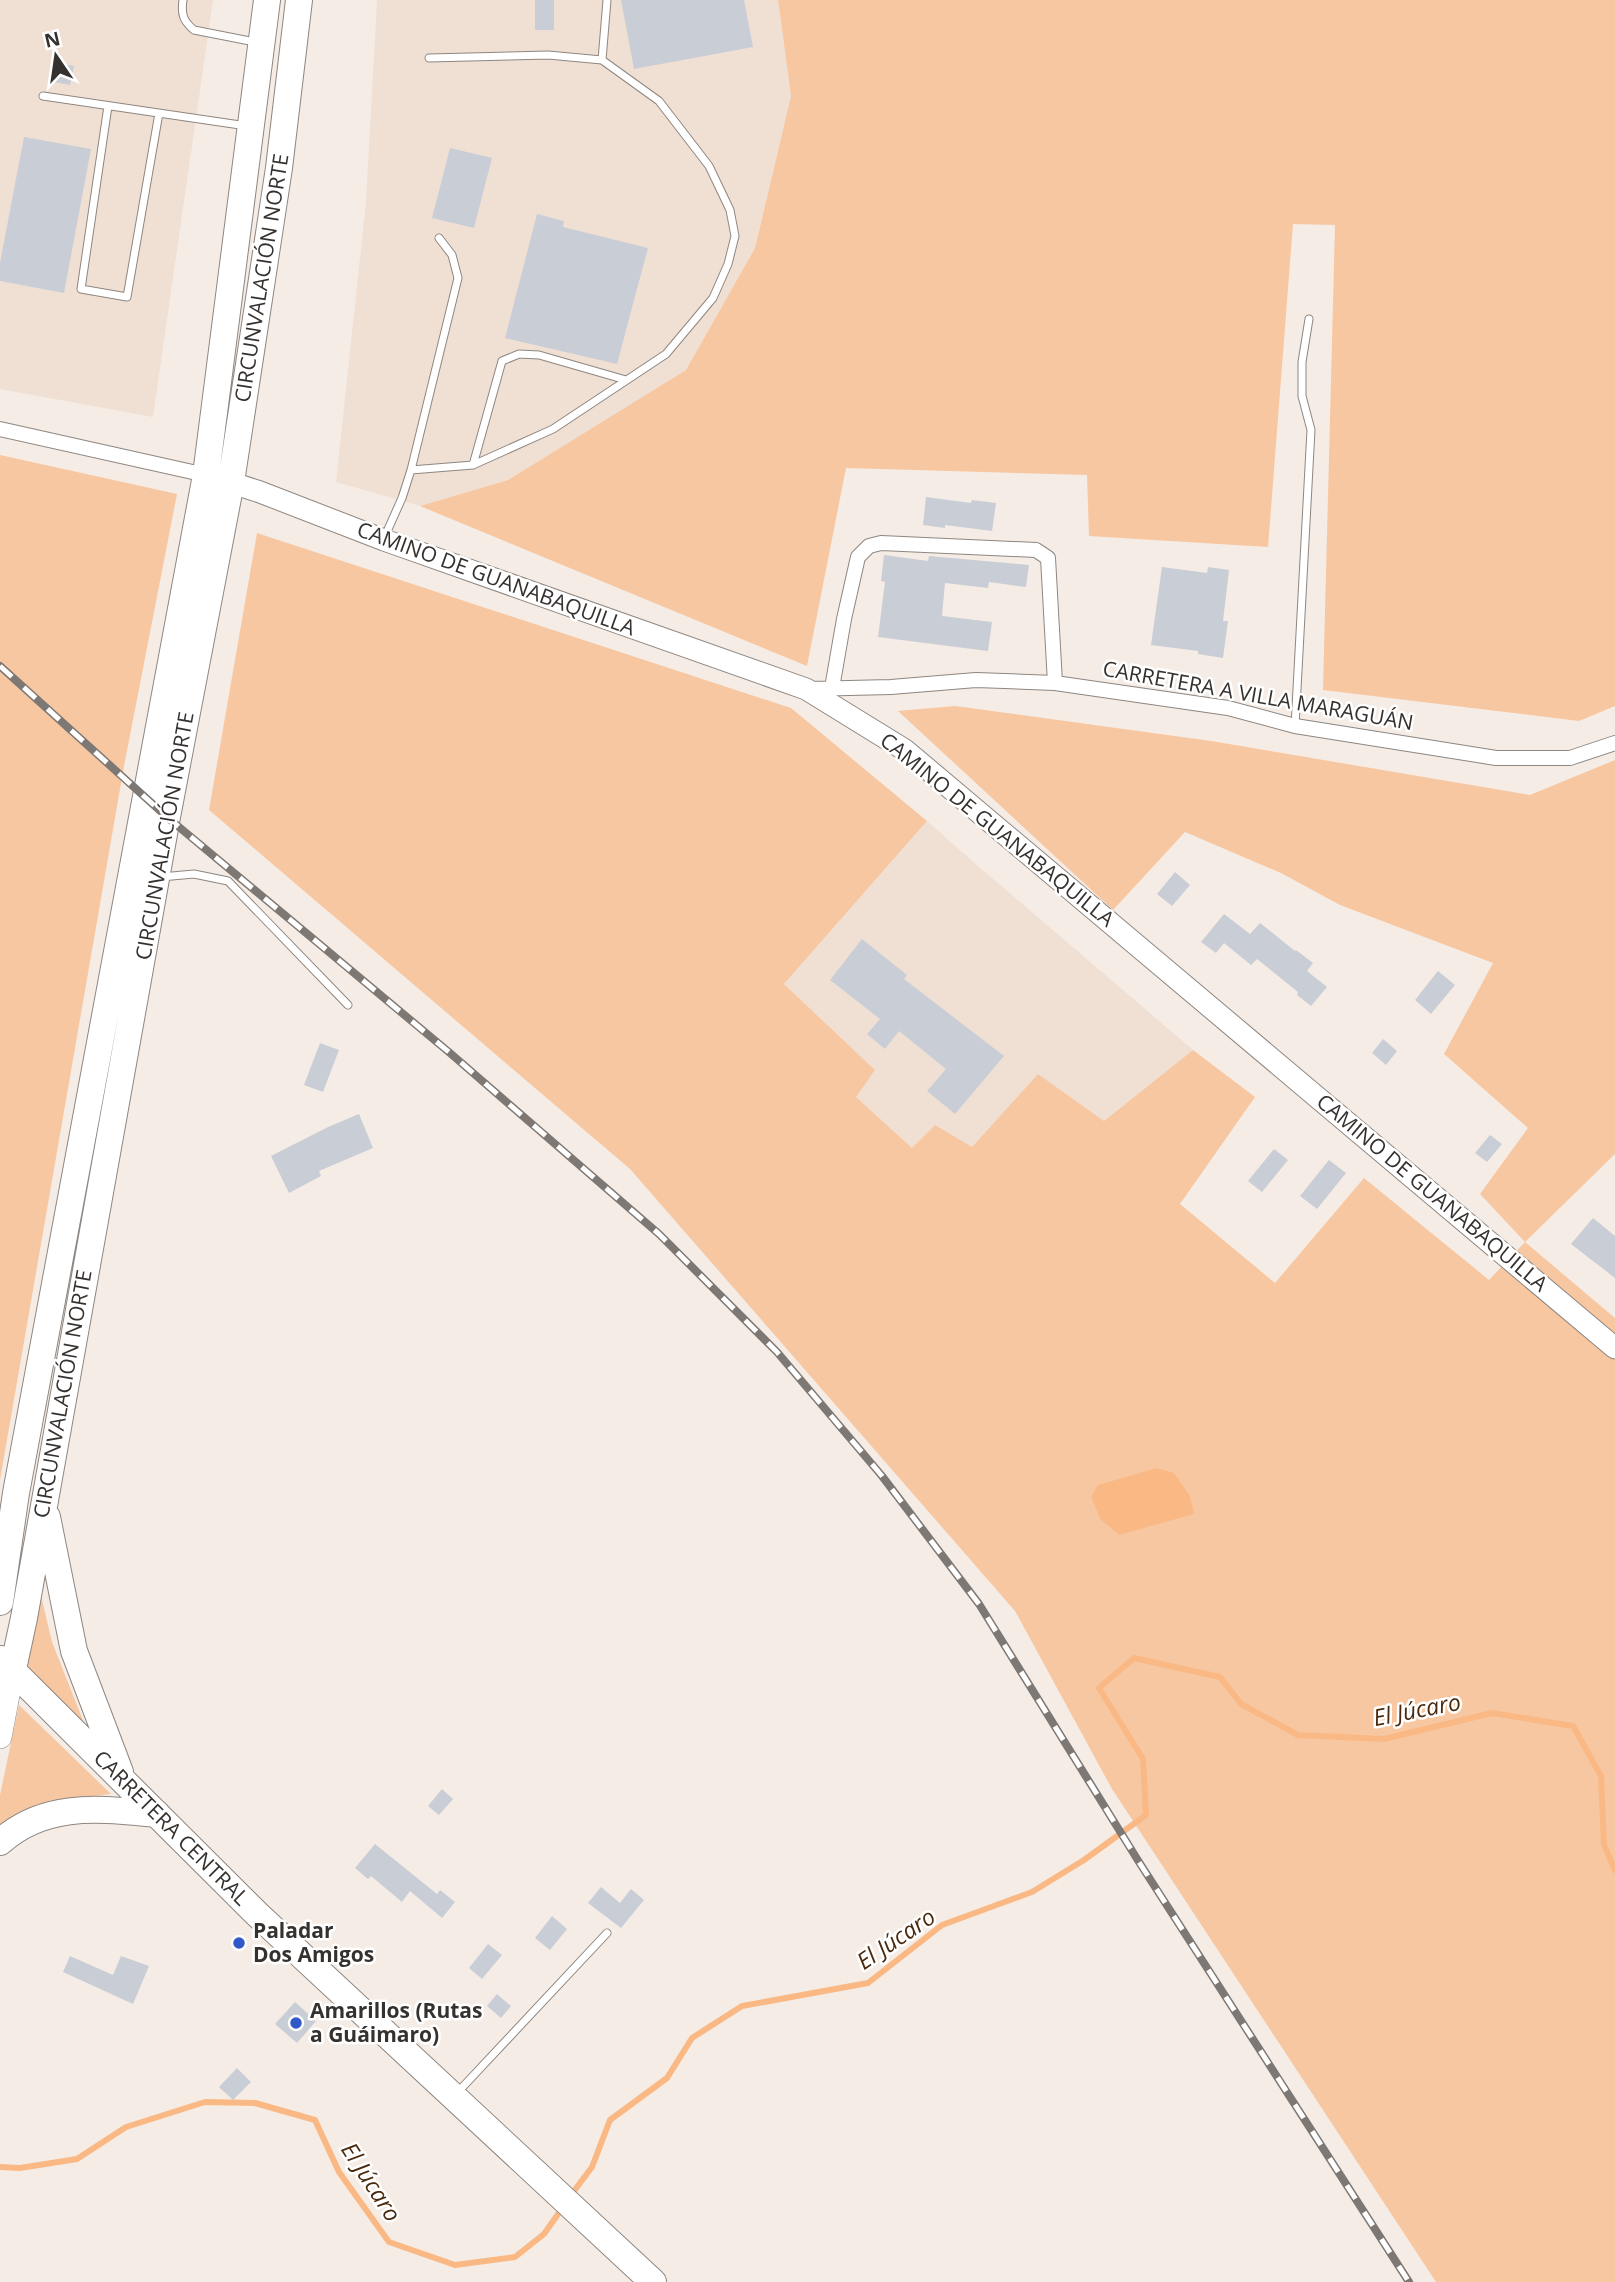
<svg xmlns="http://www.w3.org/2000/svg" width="1615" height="2282" font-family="'Open Sans',sans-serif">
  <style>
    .built { fill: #f0e0d4 }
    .green { fill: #f7c7a2 }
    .water { fill: #fab984 }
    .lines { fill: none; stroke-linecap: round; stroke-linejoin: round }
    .stream { stroke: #fab984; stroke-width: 6 }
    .building { fill: #c9cdd6 }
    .lane-casing { stroke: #8e8680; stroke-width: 9 }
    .street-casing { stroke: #8e8680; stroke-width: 16 }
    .secondary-casing { stroke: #8e8680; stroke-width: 23 }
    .primary-casing { stroke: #8e8680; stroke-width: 24 }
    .highway-casing { stroke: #8e8680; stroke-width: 28 }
    .lane { stroke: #fff; stroke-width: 7 }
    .street { stroke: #fff; stroke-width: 14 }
    .secondary { stroke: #fff; stroke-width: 21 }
    .primary { stroke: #fff; stroke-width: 23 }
    .highway { stroke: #fff; stroke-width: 26 }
    .rail-casing { stroke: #7e7874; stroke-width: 8 }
    .rail { stroke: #fff; stroke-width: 5; stroke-dasharray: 16; stroke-linecap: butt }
    .poi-dot { fill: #3158c8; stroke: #fff; stroke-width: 2.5 }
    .labels { text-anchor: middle; stroke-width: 5; stroke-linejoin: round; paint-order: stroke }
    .street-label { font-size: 21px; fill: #35312f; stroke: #fff }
    .poi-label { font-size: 21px; font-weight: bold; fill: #35312f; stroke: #fff; text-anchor: start }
    .water-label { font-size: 23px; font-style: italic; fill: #4a2a0d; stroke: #fff }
  </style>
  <rect width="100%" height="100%" fill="#f5ece5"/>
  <path class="built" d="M0,0H213L153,417L0,389Z
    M377,0H778L791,96L755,248L686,370L508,480L420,506L336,482L366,202Z
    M927,821L971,860L1193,1050L1104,1121L1038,1074L972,1147L912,1148L855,1097L875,1070L784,984Z"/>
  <path class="green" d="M778,0H1615V706L1579,721L1323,690L1335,225L1293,224L1268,547L1089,536L1087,475L846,468L807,666L420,506L508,480L686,370L755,248L791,96Z
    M0,455L177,494L124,766L0,1480Z
    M257,533L791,708L927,821L784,984L875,1070L856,1097L912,1148L935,1125L972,1147L1038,1074L1104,1121L1193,1050L1255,1097L1180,1204L1275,1283L1364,1178L1489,1280L1525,1242L1480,1194L1528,1128L1444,1054L1493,963L1340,905L1281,873L1185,832L1113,910L898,711L955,706L1211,741L1530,795L1615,760V1154L1525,1242L1615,1318V2282H1436L1112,1789L1015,1611L630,1169L209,810Z
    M39,1587L52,1642L86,1728L25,1668Z
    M19,1705L111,1794L58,1801L27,1809L0,1824V1795Z"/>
  <path class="water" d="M1157,1468L1174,1473L1190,1496L1194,1514L1119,1535L1101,1520L1091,1497L1098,1485Z"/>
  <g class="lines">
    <path class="stream" d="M0,2167L20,2168L77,2159L126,2127L205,2102L255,2103L315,2120L339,2172L389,2242L455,2265L515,2257L544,2234L563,2207
      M571,2195L592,2167L610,2120L667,2078L692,2038L742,2006L868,1983L942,1925L1032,1892L1084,1860L1146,1815L1143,1759L1099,1688L1134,1658L1220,1677L1241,1704L1298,1735L1384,1739L1492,1713L1573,1726L1601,1776L1604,1845L1615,1870"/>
  </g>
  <path class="building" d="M535,0H554V30H535Z
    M621,0H744L753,47L634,69Z
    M53,62L74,66L70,85L49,81Z
    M24,137L91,149L64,293L0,281V263Z
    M450,148L492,158L474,228L432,218Z
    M537,214L564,221L563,227L648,248L617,364L505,338Z
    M926,497L971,503L972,500L996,503L992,531L945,525V528L923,525Z
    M884,555L928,561L929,556L1029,565L1026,587L989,582L988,588L945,583L942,616L992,622L988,651L878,637L885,582L881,581Z
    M1162,567L1207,573L1208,567L1229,570L1223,621H1228L1223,658L1198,654V651L1151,645Z
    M1175,872L1190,885L1172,906L1157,894Z
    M1224,914L1250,934L1260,923L1295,951L1296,950L1313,963L1307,971L1327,987L1311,1006L1297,995L1298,992L1257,959L1251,965L1224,943L1216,953L1201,942Z
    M862,939L907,975L904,979L1004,1056L955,1114L927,1091L946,1069L899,1031L885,1049L867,1034L880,1019L830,980Z
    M1438,971L1455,985L1431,1014L1415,1000Z
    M1383,1039L1397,1051L1386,1065L1372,1053Z
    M320,1043L339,1050L323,1092L304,1085Z
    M359,1114L373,1148L319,1171L321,1176L289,1193L271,1156L328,1127Z
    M1490,1135L1502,1144L1487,1162L1475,1153Z
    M1274,1149L1288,1160L1262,1192L1248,1181Z
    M1329,1160L1346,1173L1317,1209L1300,1196Z
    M1593,1218L1615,1236V1278L1571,1244Z
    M442,1789L453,1799L439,1815L428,1806Z
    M375,1844L437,1894L440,1890L455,1902L442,1918L410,1891L402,1902L371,1876L368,1879L355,1868Z
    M601,1887L620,1903L631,1889L644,1900L621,1928L588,1903Z
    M552,1916L567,1929L550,1950L535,1938Z
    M488,1944L502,1955L482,1979L469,1968Z
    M70,1956L113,1975L121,1956L149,1966L133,2004L63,1972Z
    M497,1994L511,2006L501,2018L487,2006Z
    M295,2002L316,2021L297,2043L275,2024Z
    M237,2068L251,2082L233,2100L219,2087Z"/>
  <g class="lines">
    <g class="lane-casing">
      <path id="lane" d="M183,0C181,14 183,21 194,30L255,42
        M602,60L607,0
        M43,96L247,126
        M108,106L81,289L127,297L159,113
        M473,465L502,361L519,354L539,355L626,380
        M411,470L473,465L553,429L666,354L713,298L728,264L735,236L730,210L709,166L659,101L602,60L548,55L429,58
        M385,536L402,498L411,470L458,278L452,255L439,238
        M1295,726L1311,430L1302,396V362L1309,319
        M161,877L194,874L228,881L348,1005
        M457,2093L607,1933"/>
    </g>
    <g class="street-casing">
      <path id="street" d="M0,429L206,475
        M832,688L844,619L858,557L869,546L881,543L1036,550L1048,558L1055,683
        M807,689L891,687L976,680L1055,683L1228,708L1295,726L1496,758H1570L1615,743"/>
    </g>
    <g class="secondary-casing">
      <path id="secondary" d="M217,478L260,492L384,540L806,689L905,750L1615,1348"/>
    </g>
    <g class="primary-casing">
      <path id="primary" d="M0,1737L13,1669"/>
    </g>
    <g class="highway-casing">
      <path id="highway" d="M47,1517L74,1651L120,1772
        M0,1602L16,1493L206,475L267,0
        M1,1659L257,1914L653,2282
        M13,1669L24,1618L167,817L231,482L279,168L299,0
        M0,1842C46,1801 100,1809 157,1814"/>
    </g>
    <use href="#lane" class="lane"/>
    <use href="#street" class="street"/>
    <use href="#secondary" class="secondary"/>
    <use href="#primary" class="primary"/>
    <use href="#highway" class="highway"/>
    <g class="rail-casing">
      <path id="rail" d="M0,666L167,817L450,1053L659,1234L777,1352L882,1476L979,1604L1139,1862L1409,2282"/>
    </g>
    <use href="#rail" class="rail"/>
  </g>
  <g class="poi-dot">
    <circle cx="239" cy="1943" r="7"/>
    <circle cx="296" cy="2023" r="7"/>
  </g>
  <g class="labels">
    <g class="street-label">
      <text transform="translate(262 278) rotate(-81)" y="7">CIRCUNVALACIÓN NORTE</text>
      <text transform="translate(496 579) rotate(20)" y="7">CAMINO DE GUANABAQUILLA</text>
      <text transform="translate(1258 696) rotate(10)" y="7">CARRETERA A VILLA MARAGUÁN</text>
      <text transform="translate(997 830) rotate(39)" y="7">CAMINO DE GUANABAQUILLA</text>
      <text transform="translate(165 836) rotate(-80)" y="7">CIRCUNVALACIÓN NORTE</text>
      <text transform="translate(1432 1193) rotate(40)" y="7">CAMINO DE GUANABAQUILLA</text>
      <text transform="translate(63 1394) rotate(-80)" y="7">CIRCUNVALACIÓN NORTE</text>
      <text transform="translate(171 1828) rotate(45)" y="7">CARRETERA CENTRAL</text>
    </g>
    <g class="poi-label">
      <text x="253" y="1938">Paladar<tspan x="253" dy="24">Dos Amigos</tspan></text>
      <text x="310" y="2018">Amarillos (Rutas<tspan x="310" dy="24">a Guáimaro)</tspan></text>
    </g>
    <g class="water-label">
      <text transform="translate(1417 1710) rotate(-11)" y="8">El Júcaro</text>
      <text transform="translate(896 1939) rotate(-34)" y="8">El Júcaro</text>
      <text transform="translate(371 2182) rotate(57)" y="8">El Júcaro</text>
    </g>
  </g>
  <g transform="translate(56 56) rotate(347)" stroke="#ffffff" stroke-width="5" paint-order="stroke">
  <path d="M0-5L12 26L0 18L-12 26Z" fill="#35312f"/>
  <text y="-10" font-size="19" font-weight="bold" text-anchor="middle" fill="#35312f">N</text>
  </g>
</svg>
